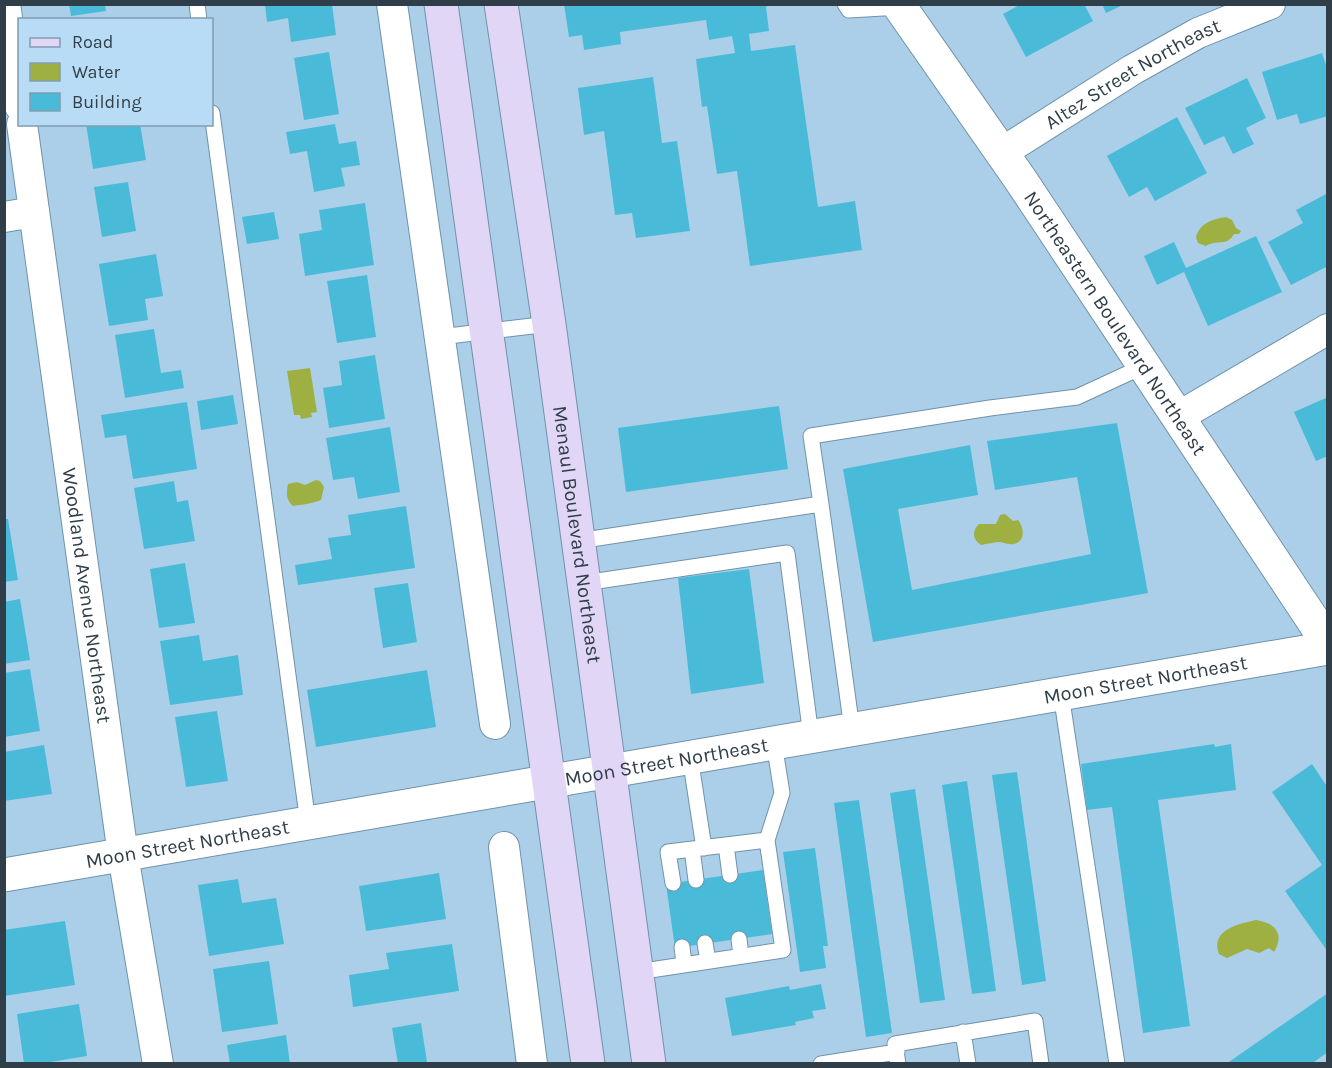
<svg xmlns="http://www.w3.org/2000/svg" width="1332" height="1068" font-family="Karla,sans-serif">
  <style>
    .water { fill: #9db041 }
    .building { fill: #49bbd9 }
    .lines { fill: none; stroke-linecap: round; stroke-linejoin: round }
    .service-casing { stroke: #7092a9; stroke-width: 17 }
    .minor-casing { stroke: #7092a9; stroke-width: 32 }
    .tertiary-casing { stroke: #7092a9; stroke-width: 35 }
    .secondary-casing { stroke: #7092a9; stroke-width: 35 }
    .service { stroke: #fff; stroke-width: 15 }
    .minor { stroke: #fff; stroke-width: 30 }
    .tertiary { stroke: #fff; stroke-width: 33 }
    .secondary { stroke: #e1d6f6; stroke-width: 33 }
    .labels { text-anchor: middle; stroke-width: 4.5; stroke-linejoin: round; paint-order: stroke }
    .street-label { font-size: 20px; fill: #2f3e48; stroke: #b8dcf6 }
  </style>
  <rect width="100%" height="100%" fill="#abcfe8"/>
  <path class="water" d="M1226,217L1232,220L1236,228L1241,231L1239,234H1234C1227,247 1217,239 1206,246L1198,243L1196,237C1200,223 1213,219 1226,217Z
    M310,368L317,412L311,413L312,417L301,419L300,415H294L287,371Z
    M316,480L320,481L324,487L321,500C314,503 301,505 293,506C286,500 286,493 288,484L297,482L305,485Z
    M1005,514L1013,521L1018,520C1024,527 1026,541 1014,544C1010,545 1005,543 1000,542C994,542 987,544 981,545C972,539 972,531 979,524H996L1000,515Z
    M1256,920C1275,923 1285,933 1274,952L1269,948L1259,953L1247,949L1227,958L1219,954C1210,930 1238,924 1256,920Z"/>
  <path class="building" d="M69,4H105L106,11L71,16Z
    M265,4H332L336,35L291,42L288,18L267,22Z
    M564,4H770L766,7L769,31L749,34L751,51L795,45L818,207L855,201L862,250L750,266L737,171L717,174L707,106L702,107L696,59L735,53L732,36L709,40L706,20L620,32L621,44L584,50L582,35L569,37Z
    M1021,4H1084L1093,21L1026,57L1003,14Z
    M1102,4H1125L1106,13Z
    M329,52L339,114L304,120L294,58Z
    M1322,53L1328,71V116L1300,124L1297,114L1277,120L1262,72Z
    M653,77L662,143L677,141L690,231L636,238L632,213L615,215L604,131L584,135L578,88Z
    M1247,78L1266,118L1246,128L1254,144L1233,154L1224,136L1204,145L1185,108Z
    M1177,117L1207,173L1155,201L1147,187L1129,197L1107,156Z
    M86,124H140L146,160L93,169Z
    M335,124L339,144L356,141L360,165L341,168L345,186L314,192L307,151L290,154L286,132Z
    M128,182L136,231L102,237L94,187Z
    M1328,193V266L1291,285L1268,242L1303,223L1296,210Z
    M365,203L374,265L305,276L299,234L322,230L319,210Z
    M274,212L279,239L247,244L242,217Z
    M1256,236L1282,292L1208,326L1184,272L1157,285L1144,256L1174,242L1186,268Z
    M156,254L163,296L145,299L148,320L109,326L99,264Z
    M367,275L376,337L337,343L327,281Z
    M154,329L161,373L181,370L184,388L125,398L115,335Z
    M375,355L385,419L329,428L323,388L342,385L339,361Z
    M233,395L238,424L201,430L197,401Z
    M1328,397V456L1316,461L1294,412Z
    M187,402L197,469L133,479L126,435L105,438L101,415Z
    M779,406L788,469L626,492L618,428Z
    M1117,423L1148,593L873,642L843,469L970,445L978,495L898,509L912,590L1091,554L1077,477L995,490L987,441Z
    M390,427L400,492L358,499L354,477L333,480L326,438Z
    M174,481L177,502L188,500L195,541L144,549L134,488Z
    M406,506L415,568L298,585L295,565L332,559L328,538L351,535L348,515Z
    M4,519H8L18,580L4,582Z
    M185,563L195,623L159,628L150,569Z
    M749,569L764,683L691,694L678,578Z
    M408,583L417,642L383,648L374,588Z
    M20,599L30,660L4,664V602Z
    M199,635L203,661L238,655L243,695L170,705L160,641Z
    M30,669L40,731L4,737V673Z
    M427,670L436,727L316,747L307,690Z
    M217,711L228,781L186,787L175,717Z
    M1214,744L1215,747L1231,744L1236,790L1158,800L1190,1026L1143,1033L1112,807L1087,810L1081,764Z
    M44,745L52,794L4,801V752Z
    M1312,764L1328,788V952L1285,891L1322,865L1272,792Z
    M1017,772L1046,981L1022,985L992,775Z
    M967,781L996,991L972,994L942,785Z
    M915,789L945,1000L920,1003L890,793Z
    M859,800L892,1033L866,1037L834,803Z
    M815,848L828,946H823L826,968L800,972L783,852Z
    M763,870L772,934L675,948L666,884Z
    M439,873L446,919L366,931L359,886Z
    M238,879L242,903L276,898L284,944L209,956L198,885Z
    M65,921L75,985L4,996V930Z
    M452,944L459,991L353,1007L349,975L389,969L386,953Z
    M269,961L278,1024L222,1032L213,969Z
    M821,984L826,1009L812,1011L814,1018L795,1022L796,1025L732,1036L725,998L789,986L790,990Z
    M1328,993V1052L1311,1064H1226Z
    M79,1004L87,1056L38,1064H24L17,1014Z
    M421,1023L427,1062L398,1064L392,1028Z
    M286,1035L290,1064H230L227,1045Z"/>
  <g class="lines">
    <g class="service-casing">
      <path id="service" d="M197,4L199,20
        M845,4L849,10L900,7
        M212,113L308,823
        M440,337L549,324
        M821,504L852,729
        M578,541L821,504L811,436L990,408L1077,397L1144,366
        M584,583L787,553L811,736
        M1061,694L1117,1064
        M690,757L704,848
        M767,840L782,793L774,743
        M726,845L730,875
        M692,849L696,880
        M739,939L741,956
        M705,943L708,961
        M682,947L684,964
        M637,972L783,950L767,840L668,852L673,883
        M963,1032L968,1064
        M821,1064L897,1052
        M898,1064L895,1044L1035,1021L1041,1064"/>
    </g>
    <g class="minor-casing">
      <g id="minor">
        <path d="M5,4L20,106"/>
        <path d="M392,4L495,724"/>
        <path id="s1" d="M22,124L123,855L158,1064"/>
        <path id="s2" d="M1001,153L1132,70L1198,33L1270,4"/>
        <path d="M4,217L34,212"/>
        <path d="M1178,417L1328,329"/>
        <path d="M504,847L532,1064"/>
      </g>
    </g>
    <g class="tertiary-casing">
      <g id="tertiary">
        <path id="s3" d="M898,4L1020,179L1328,643"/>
        <path id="s4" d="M4,875L1328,648"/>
      </g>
    </g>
    <g class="secondary-casing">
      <g id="secondary">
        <path d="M441,4L588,1064"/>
        <path id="s5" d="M501,4L549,324L649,1064"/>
      </g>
    </g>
    <use href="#service" class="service"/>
    <use href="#minor" class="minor"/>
    <use href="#tertiary" class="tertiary"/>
    <use href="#secondary" class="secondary"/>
  </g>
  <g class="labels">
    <g class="street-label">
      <text dy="7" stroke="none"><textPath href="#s2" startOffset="154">Altez Street Northeast</textPath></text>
      <text dy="7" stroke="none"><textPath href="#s3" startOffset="386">Northeastern Boulevard Northeast</textPath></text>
      <text dy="7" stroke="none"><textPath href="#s5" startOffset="536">Menaul Boulevard Northeast</textPath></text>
      <text dy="7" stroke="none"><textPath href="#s1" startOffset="476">Woodland Avenue Northeast</textPath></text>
      <text dy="7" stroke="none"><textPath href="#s4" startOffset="1158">Moon Street Northeast</textPath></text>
      <text dy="7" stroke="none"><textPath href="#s4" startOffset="672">Moon Street Northeast</textPath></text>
      <text dy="7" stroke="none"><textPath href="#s4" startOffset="186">Moon Street Northeast</textPath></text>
    </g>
  </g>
  <rect width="1332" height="1068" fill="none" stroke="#2f3e48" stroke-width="12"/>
  <rect x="18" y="18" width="195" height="108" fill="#b8dcf6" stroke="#819db0" stroke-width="1.5"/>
  <rect x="30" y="38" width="30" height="9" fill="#e1d6f6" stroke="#819db0" stroke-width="1.5"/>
  <text x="72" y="48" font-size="18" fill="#2f3e48">Road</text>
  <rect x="30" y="63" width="30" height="18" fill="#9db041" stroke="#819db0" stroke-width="1.5"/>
  <text x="72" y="78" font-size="18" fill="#2f3e48">Water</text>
  <rect x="30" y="93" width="30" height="18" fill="#49bbd9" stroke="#819db0" stroke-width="1.5"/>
  <text x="72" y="108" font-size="18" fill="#2f3e48">Building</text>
</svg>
